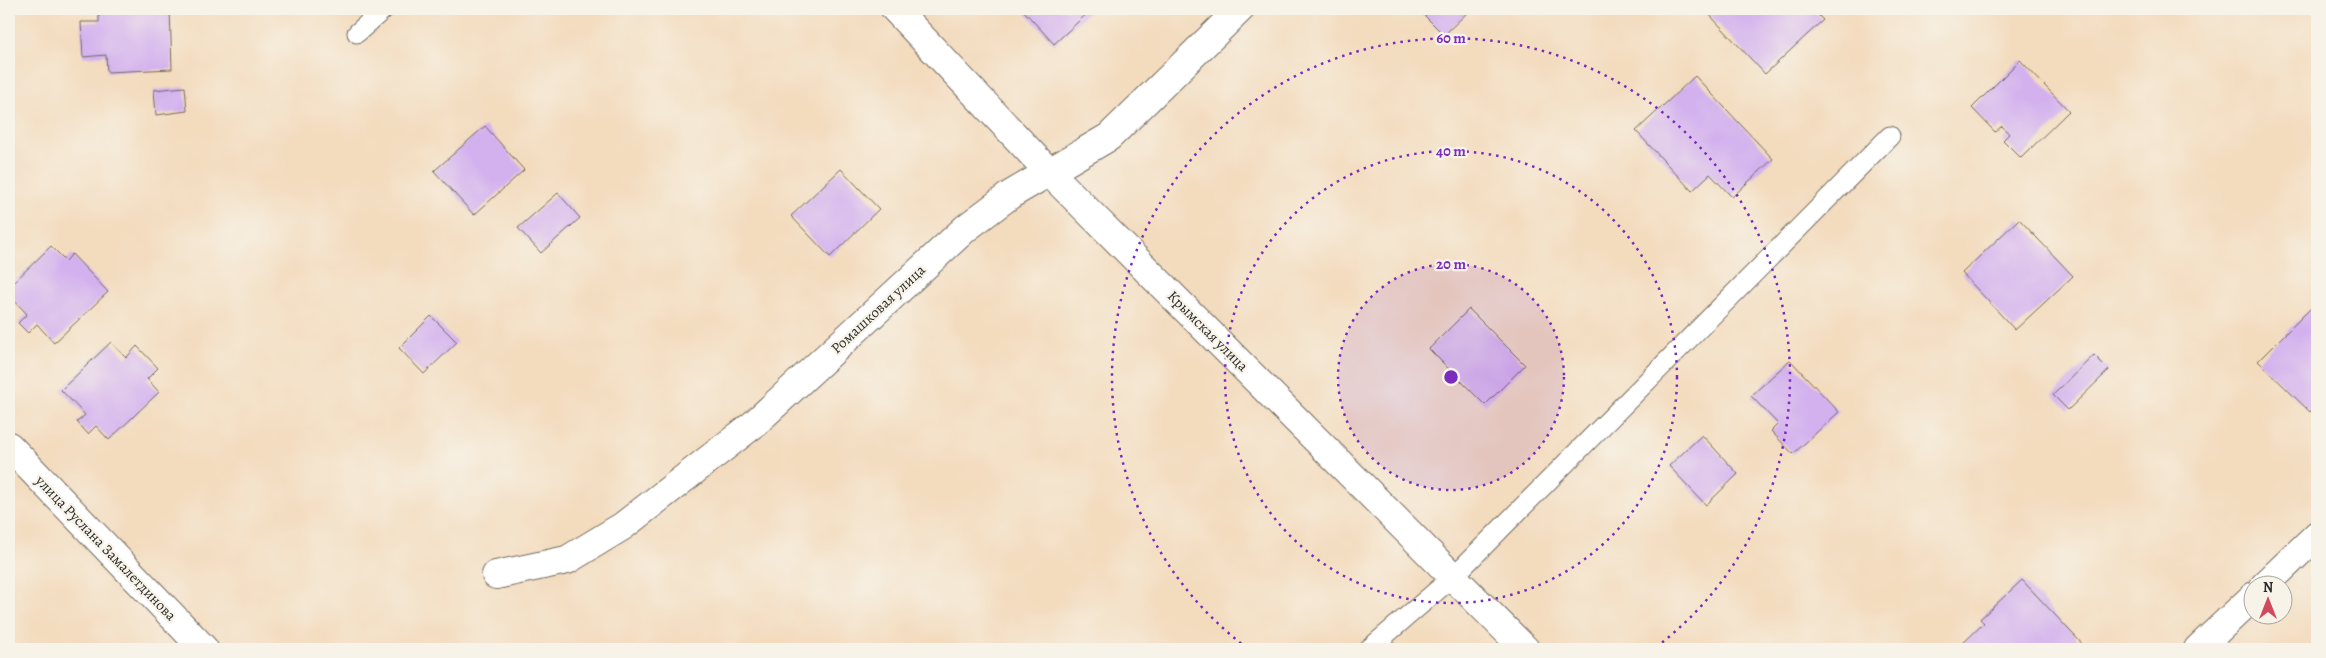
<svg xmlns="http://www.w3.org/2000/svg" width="2326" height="658" font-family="Alegreya,serif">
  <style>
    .building { fill: #d3b1ee }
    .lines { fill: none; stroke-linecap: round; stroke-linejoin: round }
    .service-casing { stroke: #71695e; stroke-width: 21 }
    .minor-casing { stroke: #71695e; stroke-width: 30 }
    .service { stroke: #fff; stroke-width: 19 }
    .minor { stroke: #fff; stroke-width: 28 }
    .ring { fill: none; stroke: #7b2cbf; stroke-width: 2.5; stroke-dasharray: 2.5 5 }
    .labels { text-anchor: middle; stroke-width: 4.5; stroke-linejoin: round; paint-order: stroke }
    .street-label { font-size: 15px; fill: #2b2b2b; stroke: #f7f3e8 }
    .centre { fill: #7b2cbf; stroke: #f7f3e8; stroke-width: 2.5 }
    .ring-label { font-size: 15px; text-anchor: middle; font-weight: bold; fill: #7b2cbf; stroke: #f7f3e8; stroke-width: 4.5; stroke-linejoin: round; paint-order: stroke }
  </style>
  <rect width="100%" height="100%" fill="#f7f3e8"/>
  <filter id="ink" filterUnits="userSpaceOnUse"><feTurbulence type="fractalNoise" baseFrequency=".02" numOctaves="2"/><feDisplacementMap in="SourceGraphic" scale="10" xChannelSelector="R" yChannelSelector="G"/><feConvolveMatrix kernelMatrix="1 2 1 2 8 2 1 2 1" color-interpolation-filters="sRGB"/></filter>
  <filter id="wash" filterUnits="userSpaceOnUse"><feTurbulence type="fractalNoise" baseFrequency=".0096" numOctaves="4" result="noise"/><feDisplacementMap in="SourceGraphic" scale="20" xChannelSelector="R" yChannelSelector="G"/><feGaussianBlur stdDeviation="1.12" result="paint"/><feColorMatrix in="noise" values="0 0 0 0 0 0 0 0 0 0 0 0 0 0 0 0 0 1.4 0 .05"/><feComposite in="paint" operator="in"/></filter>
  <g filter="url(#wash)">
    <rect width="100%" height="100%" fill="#f3dbbe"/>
    <g id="blocks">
      <path class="building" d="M99,9H170L172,69L107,72L106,55L83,57L81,22H99Z
        M1022,9H1092L1054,44Z
        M1418,9H1471L1444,35Z
        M1710,9H1812L1823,20L1765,74L1707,12Z
        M2020,60L2069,111L2021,158L2003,140L2009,134L2002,126L1995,132L1972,108Z
        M1695,76L1773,159L1732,197L1710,174L1692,191L1636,131Z
        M185,87L187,111L156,115L154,90Z
        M485,126L524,170L474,215L434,171Z
        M841,169L879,209L830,257L791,216Z
        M558,193L580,218L541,253L518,228Z
        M2019,219L2073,276L2015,330L1962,273Z
        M51,246L66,261L72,254L108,292L54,343L37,324L28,333L18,323L27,314L9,295V287Z
        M2317,302V404L2310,412L2258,361Z
        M1469,309L1525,365L1485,405L1429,349Z
        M431,316L457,342L424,374L399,348Z
        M111,342L126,358L137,346L158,368L147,379L159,392L109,440L96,426L88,434L77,422L85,415L61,390Z
        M2094,355L2109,370L2068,410L2053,395Z
        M1790,360L1839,412L1793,454L1771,431L1778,424L1751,396Z
        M1702,435L1738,474L1706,505L1669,466Z
        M2022,580L2087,649H1961L1959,647L1984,623L1980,619Z"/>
    </g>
  </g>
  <g filter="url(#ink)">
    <use href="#blocks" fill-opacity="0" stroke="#71695e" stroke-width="1"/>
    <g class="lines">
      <g class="service-casing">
        <path id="service" d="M357,33L384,9
          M1369,649L1454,576L1890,136"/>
      </g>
      <g class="minor-casing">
        <path id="minor" d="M895,9L1050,173L1525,649
          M9,446L204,649
          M496,575L567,560L623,526L754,424L966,228L1010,195L1109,137L1240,9
          M2264,586L2317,535
          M2198,649L2254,596"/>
      </g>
      <use href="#service" class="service"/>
      <use href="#minor" class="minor"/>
    </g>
  </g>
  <circle cx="1451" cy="377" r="113" fill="#7b2cbf" fill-opacity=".12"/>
  <g class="ring">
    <circle cx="1451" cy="377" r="113"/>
    <circle cx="1451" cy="377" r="226"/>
    <path d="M1247 648A339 339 0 1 1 1655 648"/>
  </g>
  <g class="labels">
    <g class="street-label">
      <text transform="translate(878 309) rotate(-43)" y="5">Ромашковая улица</text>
      <text transform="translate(1208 331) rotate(45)" y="5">Крымская улица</text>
      <text transform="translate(106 548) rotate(46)" y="5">улица Руслана Замалетдинова</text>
    </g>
  </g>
  <circle cx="1451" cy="377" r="8" class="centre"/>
  <g class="ring-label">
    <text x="1451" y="43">60 m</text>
    <text x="1451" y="156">40 m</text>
    <text x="1451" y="269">20 m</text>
  </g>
  <rect width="2326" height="658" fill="none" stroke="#f7f3e8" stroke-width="30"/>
  <g transform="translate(2268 600)"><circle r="24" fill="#f7f3e8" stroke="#a5a39c"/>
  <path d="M0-4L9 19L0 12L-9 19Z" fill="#d1495b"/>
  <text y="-8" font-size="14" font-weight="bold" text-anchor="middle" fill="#2b2b2b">N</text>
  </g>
</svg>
